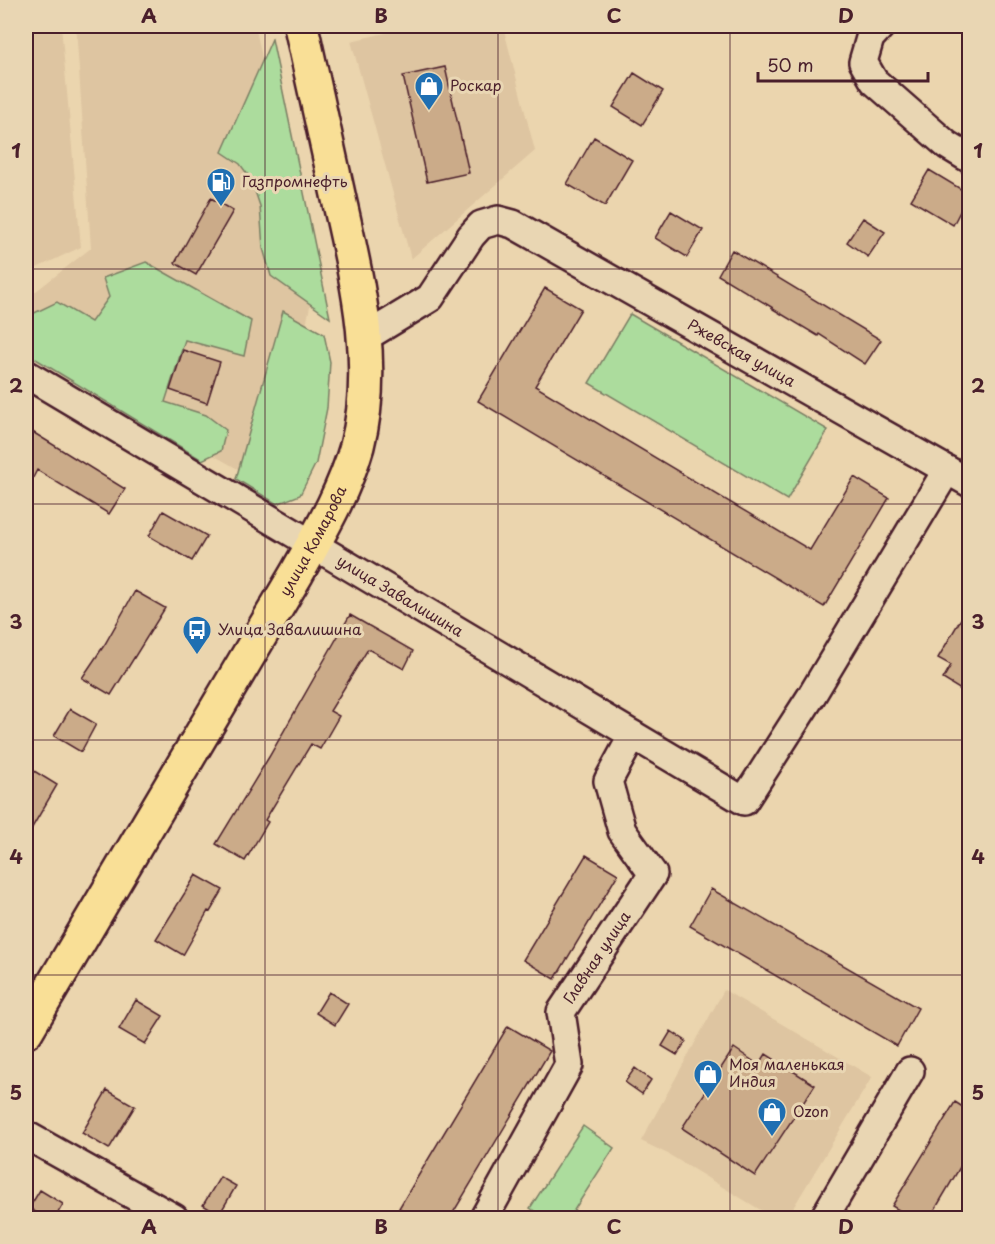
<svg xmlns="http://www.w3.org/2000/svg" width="995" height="1244" font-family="'Playpen Sans',sans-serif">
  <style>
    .built { fill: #dec5a1 }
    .green { fill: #acdc9d; stroke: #7b7e64; stroke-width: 1.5 }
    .building { fill: #cbab89; stroke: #4a1f2b; stroke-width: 1.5 }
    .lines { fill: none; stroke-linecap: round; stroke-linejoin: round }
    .minor-casing { stroke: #4a1f2b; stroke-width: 32 }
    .major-casing { stroke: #4a1f2b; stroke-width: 38 }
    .minor { stroke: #e9d6b3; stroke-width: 27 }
    .major { stroke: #f9df96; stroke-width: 33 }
    .grid { fill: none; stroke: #4a1f2b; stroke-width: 1.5; stroke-opacity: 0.55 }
    .labels { text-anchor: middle; stroke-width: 6; stroke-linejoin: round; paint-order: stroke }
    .poi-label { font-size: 15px; fill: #4a1f2b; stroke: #e9d6b3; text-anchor: start }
    .street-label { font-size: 15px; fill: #4a1f2b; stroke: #e9d6b3 }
    .neatline { fill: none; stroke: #4a1f2b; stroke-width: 2 }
    .grid-label { font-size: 20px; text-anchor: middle; font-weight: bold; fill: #4a1f2b }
  </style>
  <rect width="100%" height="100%" fill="#ebd5ae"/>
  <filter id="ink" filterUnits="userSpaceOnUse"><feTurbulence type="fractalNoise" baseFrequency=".0167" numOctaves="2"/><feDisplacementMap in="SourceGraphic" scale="12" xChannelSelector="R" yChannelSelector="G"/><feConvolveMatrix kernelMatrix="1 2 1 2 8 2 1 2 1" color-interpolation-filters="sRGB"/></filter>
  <g filter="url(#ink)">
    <path class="built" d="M26,26H61L81,247L26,273Z
      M76,26H255L314,286L273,489L26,349V299L91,248Z
      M415,26H503L535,151L411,259L351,41Z
      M724,990L872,1077L787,1218H774L668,1154L641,1141Z"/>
    <path class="green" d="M272,39L330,318L271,276L263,248L260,206L251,179L240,164L222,152Z
      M146,262L251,321L244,356L185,340L165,402L206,415L226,430L221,451L202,460L26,353V317L57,302L91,322L109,297L103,278Z
      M283,311L324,334L330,362L327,408L316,463L300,495L277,504L236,479Z
      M630,314L828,430L787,500L589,383Z
      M583,1126L614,1148L569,1218H545L530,1208Z"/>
    <path class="building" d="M445,67L469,173L427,182L403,76Z
      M634,73L663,91L642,125L613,107Z
      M594,137L632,160L605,206L567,184Z
      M929,170L969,194L953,225L911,200Z
      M211,198L233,211L196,275L175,263Z
      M671,211L703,230L687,257L655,238Z
      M863,218L885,232L868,257L847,242Z
      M732,250L881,340L865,364L819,334L818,336L773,309V308L718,275Z
      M545,288L581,309L535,386L810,550L854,477L889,498L824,607L478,401Z
      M183,350L220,362L207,403L170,390Z
      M26,428L125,489L109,514L37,470L26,491Z
      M163,511L207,536L192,561L149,536Z
      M135,591L165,608L111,695L82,678L105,644Z
      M969,605V695L943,679L951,665L938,658Z
      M350,615L413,651L404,669L368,649L330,711L339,716L320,749L311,744L265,820L268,822L245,861L216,844L269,757Z
      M70,709L96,724L81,752L54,736Z
      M26,766L57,785L26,838Z
      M586,855L618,874L555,979L523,960Z
      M196,875L223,890L210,912L208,911L183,955L156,939Z
      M711,889L918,1008L897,1046L690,926Z
      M329,992L348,1004L335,1025L316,1013Z
      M136,1000L163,1016L145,1044L119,1029Z
      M508,1026L550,1051L450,1218H417L399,1208Z
      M671,1031L686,1041L677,1055L662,1046Z
      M734,1048L759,1065L766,1054L815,1085L755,1176L682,1128Z
      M635,1068L651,1080L642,1094L625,1082Z
      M107,1090L135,1106L109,1149L82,1133Z
      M955,1102L969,1111V1152L930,1218H912L892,1206Z
      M220,1177L236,1186L219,1215L203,1205Z
      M40,1190L63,1204L55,1218H45L29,1208Z"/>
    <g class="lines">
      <g class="minor-casing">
        <g id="minor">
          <path d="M881,26L870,38L863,62L874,81L947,145L970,159"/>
          <path id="s1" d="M364,338L430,298L471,236L481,225L498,220L513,224L970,483"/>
          <path id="s2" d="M26,374L744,801L812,695L947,470"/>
          <path d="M26,1135L174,1218"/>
          <path id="s3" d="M484,1218L569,1065L561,1012L653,874L622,831L608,781L633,735"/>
          <path d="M824,1218L910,1071"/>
        </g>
      </g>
      <g class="major-casing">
        <g id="major">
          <path id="s4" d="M26,1031L297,573C320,532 344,492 357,446C379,362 355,272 337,190C325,135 313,80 301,26"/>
        </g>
      </g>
      <use href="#minor" class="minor"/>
      <use href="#major" class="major"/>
    </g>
  </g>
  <path class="grid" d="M265,26V1218M498,26V1218M730,26V1218M26,269H970M26,504H970M26,740H970M26,975H970"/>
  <defs>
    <g id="shop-pin" transform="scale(1.5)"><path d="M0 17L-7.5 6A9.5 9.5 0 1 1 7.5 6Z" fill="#1f6fb2" stroke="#e9d6b3"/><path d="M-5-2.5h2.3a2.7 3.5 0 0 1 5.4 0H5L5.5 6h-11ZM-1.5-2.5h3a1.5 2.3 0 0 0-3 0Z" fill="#fff"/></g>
    <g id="fuel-pin" transform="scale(1.5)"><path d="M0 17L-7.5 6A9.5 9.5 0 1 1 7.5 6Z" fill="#1f6fb2" stroke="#e9d6b3"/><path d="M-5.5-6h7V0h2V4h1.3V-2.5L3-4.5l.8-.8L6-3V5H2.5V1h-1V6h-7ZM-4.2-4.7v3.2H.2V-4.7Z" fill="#fff"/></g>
    <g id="bus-pin" transform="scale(1.5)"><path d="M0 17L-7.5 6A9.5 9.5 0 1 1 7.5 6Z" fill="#1f6fb2" stroke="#e9d6b3"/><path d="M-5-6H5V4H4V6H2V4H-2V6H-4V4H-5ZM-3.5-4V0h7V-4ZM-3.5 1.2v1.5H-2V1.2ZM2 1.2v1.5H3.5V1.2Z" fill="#fff"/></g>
  </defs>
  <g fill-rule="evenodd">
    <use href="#shop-pin" x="429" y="86"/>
    <use href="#fuel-pin" x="221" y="182"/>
    <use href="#bus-pin" x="197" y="630"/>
    <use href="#shop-pin" x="708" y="1074"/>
    <use href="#shop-pin" x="772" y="1112"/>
  </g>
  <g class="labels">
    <g class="poi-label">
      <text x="450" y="91">Роскар</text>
      <text x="242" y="187">Газпромнефть</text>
      <text x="218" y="635">Улица Завалишина</text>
      <text x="729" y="1070">Моя маленькая<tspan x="729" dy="17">Индия</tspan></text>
      <text x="793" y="1117">Ozon</text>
    </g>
    <g class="street-label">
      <text dy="5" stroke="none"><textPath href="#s1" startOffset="462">Ржевская улица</textPath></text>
      <text dy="5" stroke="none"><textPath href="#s4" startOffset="568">улица Комарова</textPath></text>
      <text dy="5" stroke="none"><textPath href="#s2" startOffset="435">улица Завалишина</textPath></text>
      <text dy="5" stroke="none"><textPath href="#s3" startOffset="294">Главная улица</textPath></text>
    </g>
  </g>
  <rect width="995" height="1244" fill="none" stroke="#e9d6b3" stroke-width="66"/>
  <path d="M758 72v9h170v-9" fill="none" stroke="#4a1f2b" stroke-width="3"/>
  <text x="767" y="72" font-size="18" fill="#4a1f2b" stroke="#e9d6b3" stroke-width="4.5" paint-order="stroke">50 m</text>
  <rect x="33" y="33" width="929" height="1178" class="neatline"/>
  <g class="grid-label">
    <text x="149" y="23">A</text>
    <text x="381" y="23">B</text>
    <text x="614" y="23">C</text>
    <text x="846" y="23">D</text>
    <text x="16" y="158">1</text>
    <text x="978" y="158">1</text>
    <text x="16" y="393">2</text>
    <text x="978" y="393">2</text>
    <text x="16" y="629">3</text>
    <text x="978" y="629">3</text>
    <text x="16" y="864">4</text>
    <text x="978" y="864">4</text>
    <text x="16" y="1100">5</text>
    <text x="978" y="1100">5</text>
    <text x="149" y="1234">A</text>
    <text x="381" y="1234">B</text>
    <text x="614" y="1234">C</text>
    <text x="846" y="1234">D</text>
  </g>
</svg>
